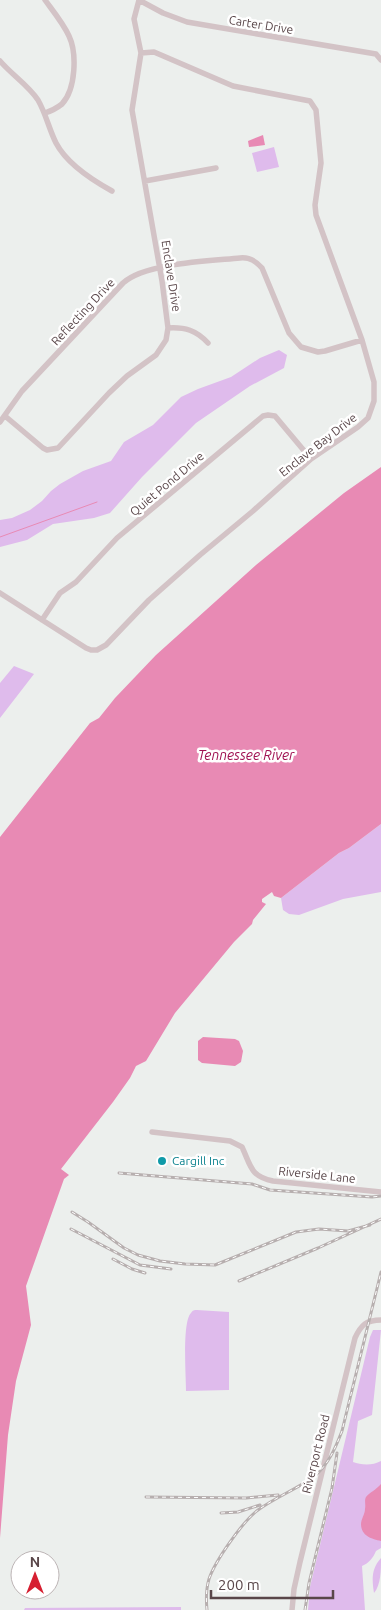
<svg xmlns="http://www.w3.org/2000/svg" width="381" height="1610" font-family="Ubuntu,sans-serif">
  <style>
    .green { fill: #dfbbec }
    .water { fill: #e88ab4 }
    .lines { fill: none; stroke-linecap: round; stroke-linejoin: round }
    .stream { stroke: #e88ab4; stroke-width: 1 }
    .minor { stroke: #d3c3c6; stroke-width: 5.5 }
    .rail-casing { stroke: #b7afaf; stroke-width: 3 }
    .rail { stroke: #fff; stroke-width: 1; stroke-dasharray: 4; stroke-linecap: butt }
    .culture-dot { fill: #0f9aa8; stroke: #fff; stroke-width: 2 }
    .labels { text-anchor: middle; stroke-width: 5; stroke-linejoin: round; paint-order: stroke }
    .street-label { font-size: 12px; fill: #594649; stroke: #fff }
    .culture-label { font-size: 12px; fill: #0d838f; stroke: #fff; text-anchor: start }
    .water-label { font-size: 14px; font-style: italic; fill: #a01152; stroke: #fff }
  </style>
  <rect width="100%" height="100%" fill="#ecefed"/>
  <path class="green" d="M274,147L279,167L257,172L252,153Z
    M279,350L287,355L284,368L250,386L196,423L142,477L110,513L94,518L53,524L27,540L0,547V520L12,518L30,510L42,501L51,491L60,484L83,471L111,461L124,442L153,425L181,397L198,389L231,377L260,358Z
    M14,666L34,674L0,718V683Z
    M381,824V892L343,899L299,915L289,914L283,910L281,898L339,853L349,848Z
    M197,1310L229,1312V1390L186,1391C186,1376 182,1322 191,1313C193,1310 194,1310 197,1310Z
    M373,1330H381L372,1415L358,1421L353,1462C361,1465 372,1466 381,1461V1548L376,1551C373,1558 369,1563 362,1566L365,1610H308L310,1587L370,1337Z
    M381,1558C381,1570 381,1585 374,1593C372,1580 371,1569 381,1558Z
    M181,1607V1610H24L25,1608Z"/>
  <path class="water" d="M263,135L265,145L249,147L248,141Z
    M381,467V824L349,848L339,853L281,898L274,896L272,892L262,899V902L266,904L253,920L252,924L234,942L175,1013L146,1061L136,1066L130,1078L113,1102L61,1169L69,1175L64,1179L26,1286L31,1325L16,1381L8,1435L0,1538V837L90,723L99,718L115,698L156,655L256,565L344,493Z
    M203,1037L235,1039L239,1041L243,1051L241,1062L235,1066L202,1063L198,1060V1041Z
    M381,1484V1541C372,1539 361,1536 361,1524C361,1519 365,1514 365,1509C366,1504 364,1501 366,1497C370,1492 376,1490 381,1484Z"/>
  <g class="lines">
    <path class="stream" d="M0,537L97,502"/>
    <path class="minor" d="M0,61C12,75 28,85 38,100C46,114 49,129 56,143C67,164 92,180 112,191
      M45,113C51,111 57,108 62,104C76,89 77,53 69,36C63,23 53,11 45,0
      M145,181L216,168
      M168,328C185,327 196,330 208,343
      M5,416L43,448L47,450L58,448L109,393L127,376L156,355L166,340L168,328L162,281L132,110L141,53L134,19L139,0L163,13L187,22L376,54L381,60
      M0,422L22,391L123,283C145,263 209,261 240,258C250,257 256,261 262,268L289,333L301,347L318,352L325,351L362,340
      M0,593L86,648L91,650H97L106,645L149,600L200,555L253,511L311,459L358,427L368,418L374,401V382L362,340L316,215L315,205L321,163L316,110L310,101L233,86L154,52L141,53
      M42,620L60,593L76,582L117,538L263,416L268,415L275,416L311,459
      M152,1132L230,1141L242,1147C251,1166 250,1176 273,1181L381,1192
      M292,1610L294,1589L300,1562L355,1338C361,1325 366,1320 381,1320"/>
    <g class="rail-casing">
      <path id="rail" d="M119,1173L252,1184L270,1190L372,1197L381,1196
        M72,1212L88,1222L124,1248L138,1255L160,1261L185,1264L215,1265L296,1232L319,1229L348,1231L370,1225
        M71,1229L140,1265L171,1269
        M113,1259L132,1269L145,1273
        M239,1281L318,1248L381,1219
        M146,1497L246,1498L278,1495
        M221,1513L238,1512L260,1505
        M207,1610C206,1600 206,1589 209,1579C215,1561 243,1521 258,1510C276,1497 297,1489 315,1476C329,1463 335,1449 342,1431L381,1272
        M305,1610L309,1583L332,1488L337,1453"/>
    </g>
    <use href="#rail" class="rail"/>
  </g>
  <circle class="culture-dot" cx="162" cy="1161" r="5"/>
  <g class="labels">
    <g class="street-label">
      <text transform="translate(261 25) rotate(9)" y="4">Carter Drive</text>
      <text transform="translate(171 276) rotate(81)" y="4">Enclave Drive</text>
      <text transform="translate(83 312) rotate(-47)" y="4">Reflecting Drive</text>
      <text transform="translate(318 445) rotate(-38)" y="4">Enclave Bay Drive</text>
      <text transform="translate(167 484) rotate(-40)" y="4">Quiet Pond Drive</text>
      <text transform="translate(317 1175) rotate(6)" y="4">Riverside Lane</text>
      <text transform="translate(316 1454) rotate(-76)" y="4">Riverport Road</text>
    </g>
    <g class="culture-label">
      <text x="172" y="1165">Cargill Inc</text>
    </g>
    <g class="water-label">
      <text x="246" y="760">Tennessee River</text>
    </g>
  </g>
  <g transform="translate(35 1575)"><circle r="24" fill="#ffffff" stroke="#bdb5b6"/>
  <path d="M0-4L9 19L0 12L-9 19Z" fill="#d61f31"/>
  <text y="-8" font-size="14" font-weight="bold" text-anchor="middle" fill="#594649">N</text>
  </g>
  <path d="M211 1590v8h122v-8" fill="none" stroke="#594649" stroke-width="2.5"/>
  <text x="218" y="1590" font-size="15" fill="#594649" stroke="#ffffff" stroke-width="4" paint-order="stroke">200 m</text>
</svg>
